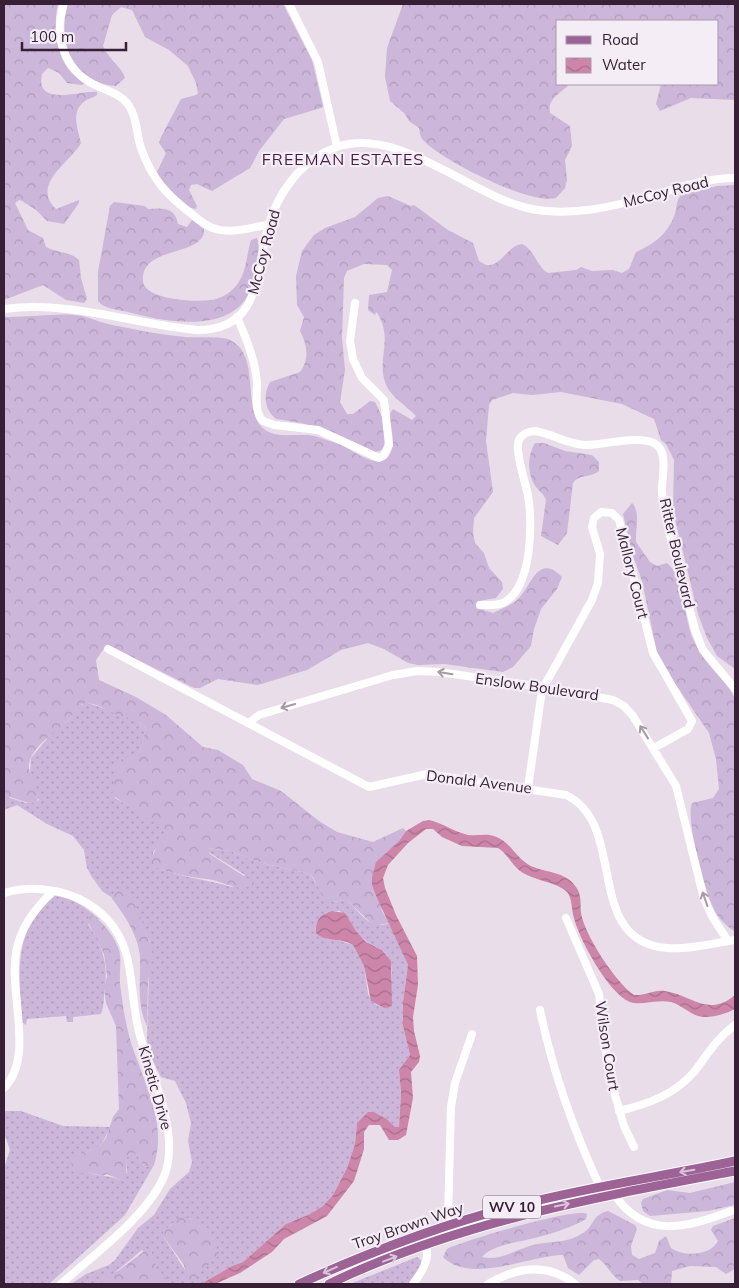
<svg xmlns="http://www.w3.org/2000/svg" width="739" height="1288" font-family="Mulish,sans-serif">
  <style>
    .grass { fill: url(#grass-dots); fill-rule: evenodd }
    .forest { fill: url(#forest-crowns) }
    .water { fill: url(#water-waves) }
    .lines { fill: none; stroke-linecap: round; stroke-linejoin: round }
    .major-casing { stroke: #fff; stroke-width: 11 }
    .minor { stroke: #fff; stroke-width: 8 }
    .major { stroke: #9d6397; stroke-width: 9 }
    .oneway { stroke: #a59ba4 }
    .oneway2 { stroke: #dac4da }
    .labels { text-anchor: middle; stroke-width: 4.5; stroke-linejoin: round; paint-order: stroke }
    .shield { fill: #f4edf6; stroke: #705e6f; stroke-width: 1 }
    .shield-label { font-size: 14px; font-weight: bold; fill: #372035 }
    .street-label { font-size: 15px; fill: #372035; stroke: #f4edf6 }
    .neighbourhood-label { font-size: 16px; letter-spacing: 1px; fill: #481d43; stroke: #f4edf6 }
  </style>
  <defs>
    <pattern id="grass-dots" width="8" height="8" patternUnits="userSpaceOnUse" patternTransform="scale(1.25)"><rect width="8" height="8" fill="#ccb6d9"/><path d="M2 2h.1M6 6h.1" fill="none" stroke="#b09cbb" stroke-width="1.8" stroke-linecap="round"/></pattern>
    <pattern id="forest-crowns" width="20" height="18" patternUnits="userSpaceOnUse" patternTransform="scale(1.25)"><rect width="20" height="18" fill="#ccb6d9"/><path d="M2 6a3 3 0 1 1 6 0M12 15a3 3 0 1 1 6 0" fill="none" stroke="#b09cbb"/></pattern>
    <pattern id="water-waves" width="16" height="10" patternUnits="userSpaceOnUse" patternTransform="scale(1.25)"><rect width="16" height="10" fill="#cd86a9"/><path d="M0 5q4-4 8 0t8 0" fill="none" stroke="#a76d8a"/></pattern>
  </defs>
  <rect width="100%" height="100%" fill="#e8dde9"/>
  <path class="grass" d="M88,703L135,719L146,728L140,752L131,757L121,759L115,798L147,816L165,830L162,842L153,852L154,866C180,878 206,879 232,887L245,875L210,853L207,848L230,851L262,863L310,874L326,899L335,902L345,900L349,902C361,914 371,931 389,923L408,965L403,1002V1026L410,1055L399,1070L401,1093L399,1127H395L387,1119L374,1112L362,1118L357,1124L355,1144L347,1168L333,1195L323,1206L310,1214L286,1224L243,1262L232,1266L201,1284H172L160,1274L142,1250L101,1284H71L86,1274L109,1265L115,1260L138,1228L154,1215L170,1189L189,1172L192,1162L188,1141L191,1123L186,1103L175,1081L161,1077L150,1055L147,1041L150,942L130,895L118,889L111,897L102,891L92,877L87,868L84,850L73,836L47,824L17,805L4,810V801L7,797L26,803L37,802L39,800L30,775L31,758L56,728L68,721L80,705ZM332,911H340C350,920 354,932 365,940C370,945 377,946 382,950C400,966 389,989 384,1008L375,1004L368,994L364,966L353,945L337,940L327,939L325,913ZM190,1218C204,1225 213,1231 215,1247L185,1270L163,1236C169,1223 176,1220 190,1218Z
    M55,896C73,897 88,909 101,921L98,919L88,924C102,946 108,962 105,987C103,998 105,1004 101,1014L73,1017V1022H67L66,1016L27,1019L26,1025L22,1022C19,977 12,926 55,896Z
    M4,1111H21L63,1126L111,1127L100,1146L80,1155L88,1172C99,1177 109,1175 121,1180L127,1173V1157L131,1153L136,1154L145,1167L154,1165L125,1215L49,1284H4V1168L10,1150L4,1133Z
    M417,1257L421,1260V1266L410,1284H350Z"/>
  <path class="forest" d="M4,4H58C53,24 56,58 72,73C76,77 81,79 85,83L82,85L67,83L59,73L48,68L42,74C34,109 84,89 97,92V95C93,98 89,98 85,101C70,111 78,130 81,143C71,162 30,184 56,209L79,200V203L64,224L47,221L36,210L22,201L19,200L15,203L28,230L43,238L46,247C57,253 69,251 79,260L81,278L87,299L84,303L66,300L43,285L4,300Z
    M68,4H283L312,60L323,106L321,108L284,119L259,151L250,168L212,191L197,184L191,185L189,190L197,206L196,209C180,207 164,186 157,172L166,153L159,143L161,137L181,99L196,95L198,93L196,83L188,66L169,50L145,37L132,10L121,7L112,15L103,46C109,60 122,67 125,78L116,86C71,83 57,43 68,4Z
    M403,4H735V100L691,98L660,111L656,104L661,84H718V21H558V84H569C561,94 547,98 550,113L570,126L572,146L565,160L567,180L565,188L556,198C530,205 443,161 424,141C420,137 420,133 419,128L409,121L405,114L390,101L385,77L387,48Z
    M735,185V669L717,656L707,638L698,614L673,511L674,460L666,444L661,440L654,419L622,404L561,392L532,395L513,393L492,400L489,405L486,441L493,492L474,518L473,532L475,543L484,553L489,568L502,582L503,589L496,598L479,601L476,608L493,613C501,609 510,606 517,600C531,588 537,552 562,577L557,589L541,609L534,629L531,646L513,667L503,672L444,664L418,665L408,663L384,649L368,643L341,650L307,670L258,685L218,679L200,688H194L110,646L105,647L96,660L99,680L136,697L166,715L203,747L218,750L243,765L252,779L281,791L319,821L337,832L373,842L403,828L406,831L399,841L376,862L382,911L389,923L374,926L349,902C342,898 336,904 329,901C318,896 318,881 310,874L262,863L230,851L208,848L210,854L256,884C240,894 224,881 207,879C188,877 172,874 154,866L152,861C153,849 162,842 165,830L112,795L117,762C122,757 133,756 140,752L146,728C135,717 127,719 114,713C103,709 93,700 80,705C76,710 72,716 68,721C56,731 27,750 29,768C30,779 41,791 37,802L29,803L10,797L4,801V317C30,318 56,312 82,316C91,318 99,322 108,324C132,329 161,335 185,337C195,338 223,336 230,340C260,354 243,403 260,425C274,443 302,430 321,438C328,441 335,442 342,445C352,450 376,469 387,458C401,443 384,418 393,409L412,420L416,416C406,405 390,397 385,382C377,357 393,341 378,314L376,312L375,315L368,310L369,295L387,292L392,270L387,265L364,264L347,271L344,278L342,338L345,370L340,402L347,414H353L370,401L375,402C382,414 390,437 382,450L372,453L331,432L301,423L276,419C264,409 263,395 270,382L300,372C310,359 307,344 300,331L304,317L297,305L296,276L302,251L314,235L325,228L355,217L378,198L388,196L411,206L414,205L448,230L473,243L479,261L486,265C502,267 506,246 522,244C535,250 536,266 548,273L576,270L581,267L592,271L613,270L622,273L629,269L636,252C654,244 668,234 675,214C677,207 676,201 681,195L717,186Z
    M114,202L145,206L148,209C162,208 175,207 178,224L187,227L192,220L204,229C206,257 140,245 143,281C144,301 202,303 216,299C223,297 231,292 235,287C247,274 246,256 251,240L257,238C261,247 256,262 255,272C248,337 172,324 128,312C119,310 110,309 102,305L98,301V272L110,206Z
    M535,443H544L565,451L592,455L599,462V471C590,478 579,474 573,483L567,533L558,545L541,536L546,500C544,494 540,492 536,487C527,474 527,456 535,443Z
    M632,503C641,512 635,530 636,542L650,562L657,566L667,563C684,576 684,619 693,639C700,657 713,669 725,683C730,687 732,694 735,699V932C727,926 721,921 716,913C706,897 685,819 692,803L713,798L719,789L716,759L709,733L672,679L657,652L642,581L633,556L623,514Z
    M123,887L130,895L143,923L153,952L148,982L147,1026C136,1004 141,980 140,956C138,934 124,915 111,897L118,889Z
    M92,915C105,923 114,937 119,950C122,960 119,974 120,984C122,997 123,1010 126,1022C134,1069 170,1115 154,1165L145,1167L136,1154L131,1153L127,1157L126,1178L121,1180L107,1174L102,1176L88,1172L77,1174L74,1171L70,1159L100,1146L106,1138L113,1117L119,1109L116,1026L106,1003L104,988L107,976L104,954L87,920Z
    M735,1182V1205L708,1211L650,1216L643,1211L641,1203L643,1199L667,1190L690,1193Z
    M608,1211L635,1225L637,1229L631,1246L632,1255L639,1259L655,1253L659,1241L666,1236L671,1248C684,1257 710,1256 718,1241L711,1230L713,1226L735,1218V1269L726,1274L716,1267L690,1266L672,1271L671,1284H643L638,1280L620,1281C611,1275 608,1266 599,1259L594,1260L579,1275L568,1268L563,1255C531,1255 470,1285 443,1257L447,1249C463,1241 576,1207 587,1214L586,1219C572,1227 554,1233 538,1237C522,1242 493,1244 482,1257C501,1262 519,1247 538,1244C555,1241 568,1243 583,1233C595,1226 591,1215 608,1211Z
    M180,1218C192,1216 208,1224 213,1236C216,1242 214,1246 219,1250V1255L191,1281L187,1280L184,1265L163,1236V1231Z
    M147,1249L151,1250L157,1270L172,1284H101L104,1278L118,1271Z"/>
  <path class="water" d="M429,820C443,823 454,832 468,835C477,836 486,833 494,836C510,841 515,857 529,865C544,873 566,871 576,887C582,895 580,904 581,913C584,934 616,983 634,995C645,996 654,989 665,991C692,995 708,1018 735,995V1009C725,1014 710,1019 698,1016C689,1013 681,1005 671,1002C657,999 640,1006 630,1002C609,994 579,939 574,918C571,909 573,900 567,892C557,882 537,881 525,874C513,868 509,855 498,848L462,846L442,837L433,829H426L408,843L388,865L383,878L385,888L396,915L417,956L418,985L413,1017L414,1031L420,1056L419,1062L411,1072L413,1098L406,1135L398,1140H389L380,1125H369L364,1132V1149L354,1181L327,1216L284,1239L272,1252L240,1273L215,1284H201L232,1266L243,1262L286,1224L310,1214L323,1206L333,1195L347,1168L355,1144L357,1123L368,1112H374L387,1119L395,1127H399L401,1093L399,1070L410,1055L403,1026V1002L408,965L377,898L372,885V877L376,862L399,841L406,831L423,821Z
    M332,911L345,913L356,931L366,942L382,950L391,961L392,1006L384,1008L371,1001L364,966L353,945C341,937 326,943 316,933C316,920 319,915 332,911Z"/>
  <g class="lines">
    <g class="major-casing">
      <path id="major" d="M299,1284C372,1251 445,1223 523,1204C593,1186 665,1176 735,1161
        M329,1284C457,1222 597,1197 735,1171"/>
    </g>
    <path class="minor" d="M289,4L318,62L337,147
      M63,6C54,36 64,69 93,84C104,90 117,92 126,102C137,114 136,133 141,148C152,180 168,196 193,215C200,221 207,227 216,229C232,234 252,227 268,225
      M4,309C69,300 133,324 197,330C262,330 255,273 268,228C277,193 302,159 337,147C398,126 469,194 527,208C571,218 616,206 658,194C683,186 709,178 735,178
      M237,317C246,338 255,359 257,382C257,394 254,412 263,421L274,425L318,430L379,458L384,455L389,445L384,400L362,378L353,359L350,341L355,303
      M480,605C488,605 496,606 503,603C532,589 533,523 528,496C526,483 514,451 519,440C522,434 529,431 535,431C553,434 567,444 586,445C603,445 639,435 654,443C670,452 661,478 662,493C667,535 685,588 695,630L703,650L735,689
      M108,649L369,787L427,774L566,795C629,825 582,941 667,948C689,950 714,943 735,940
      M249,723L259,715L272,711L393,675L417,671L439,672L543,687L613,700L624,706L633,716L676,786L704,899L713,918L728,941
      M528,788L542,690L592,600L598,583L600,554L592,527L594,518L601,512L612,513L619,520L653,653L692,721L688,729L654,748
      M4,893C53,879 111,901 126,953C134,981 132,1011 141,1039C153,1078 178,1131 166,1171C153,1212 93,1255 61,1284
      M566,918L599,994L606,1053L615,1095L624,1126L634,1147
      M540,1010C553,1073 573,1129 600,1187
      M4,1088C37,1055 5,987 18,944C24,922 38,906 53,891
      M619,1111C648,1104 674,1095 694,1072C707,1055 717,1038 735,1025
      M614,1194C645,1240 686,1228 731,1211
      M451,1236L448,1217L451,1107L455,1083L472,1034
      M413,1284C428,1264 430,1257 424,1232
      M488,1284C517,1267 547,1262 575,1284"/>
    <use href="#major" class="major"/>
  </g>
  <defs><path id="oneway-shaft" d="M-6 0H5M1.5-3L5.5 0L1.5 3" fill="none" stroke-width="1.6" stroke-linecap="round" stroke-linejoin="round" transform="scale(1.25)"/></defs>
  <g class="oneway">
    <use href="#oneway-shaft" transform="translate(445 673) rotate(-171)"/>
    <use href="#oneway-shaft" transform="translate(288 706) rotate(164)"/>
    <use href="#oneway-shaft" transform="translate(644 732) rotate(-122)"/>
    <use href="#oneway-shaft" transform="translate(705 899) rotate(-109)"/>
  </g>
  <g class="oneway2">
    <use href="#oneway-shaft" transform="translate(687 1171) rotate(170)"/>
    <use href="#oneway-shaft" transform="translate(562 1205) rotate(-12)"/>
    <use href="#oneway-shaft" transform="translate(390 1259) rotate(-21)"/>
    <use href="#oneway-shaft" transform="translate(330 1270) rotate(156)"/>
  </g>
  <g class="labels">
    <rect class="shield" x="483" y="1195.5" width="58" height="23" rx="4"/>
    <g class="shield-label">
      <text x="512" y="1212">WV 10</text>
    </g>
    <g class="street-label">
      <text transform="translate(666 192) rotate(-14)" y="5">McCoy Road</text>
      <text transform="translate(264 252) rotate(-75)" y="5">McCoy Road</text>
      <text transform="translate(677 553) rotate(77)" y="5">Ritter Boulevard</text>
      <text transform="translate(632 573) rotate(76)" y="5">Mallory Court</text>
      <text transform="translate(537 687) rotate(8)" y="5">Enslow Boulevard</text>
      <text transform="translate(479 782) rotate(7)" y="5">Donald Avenue</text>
      <text transform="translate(607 1046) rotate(81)" y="5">Wilson Court</text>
      <text transform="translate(155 1088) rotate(74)" y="5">Kinetic Drive</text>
      <text transform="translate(408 1226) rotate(-19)" y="5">Troy Brown Way</text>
    </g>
    <g class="neighbourhood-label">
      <text x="343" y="165">FREEMAN ESTATES</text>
    </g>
  </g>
  <rect width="739" height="1288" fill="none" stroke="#372035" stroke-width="10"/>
  <rect x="556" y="20" width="162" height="65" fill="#f4edf6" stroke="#a89ba9"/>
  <rect x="566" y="36" width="25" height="8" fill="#9d6397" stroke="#a89ba9"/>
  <text x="602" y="45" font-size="15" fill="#372035">Road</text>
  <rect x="566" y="58" width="25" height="15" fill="url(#water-waves)" stroke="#a89ba9"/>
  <text x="602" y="70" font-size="15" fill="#372035">Water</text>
  <path d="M22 42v8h104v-8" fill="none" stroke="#372035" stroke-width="2.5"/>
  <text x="30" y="42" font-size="15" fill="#372035" stroke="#f4edf6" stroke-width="4" paint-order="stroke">100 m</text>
</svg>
